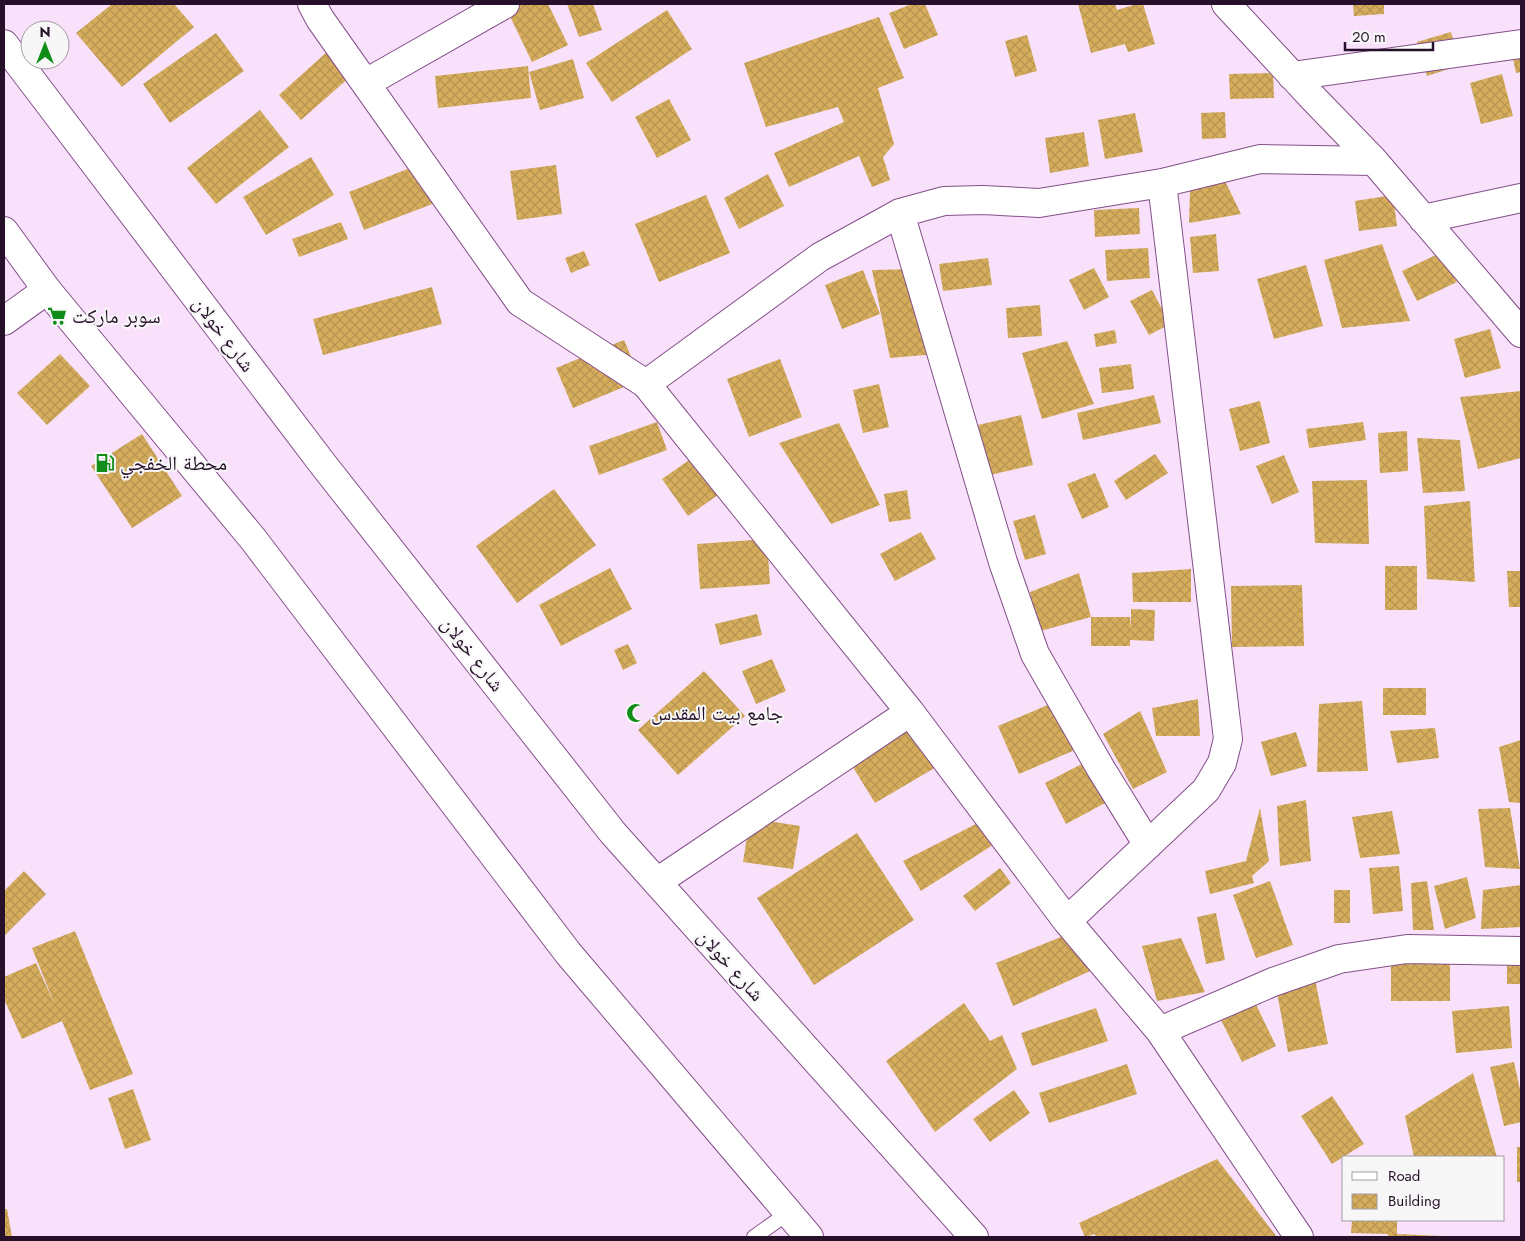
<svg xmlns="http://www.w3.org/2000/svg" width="1525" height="1241" font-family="Jost,'Noto Naskh Arabic',sans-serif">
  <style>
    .building { fill: url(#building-cross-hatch) }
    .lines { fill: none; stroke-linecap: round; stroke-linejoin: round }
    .service-casing { stroke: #844f8a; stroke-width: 16 }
    .minor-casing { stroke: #844f8a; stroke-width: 30 }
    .tertiary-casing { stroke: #844f8a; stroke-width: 30 }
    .primary-casing { stroke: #844f8a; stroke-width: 30 }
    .service { stroke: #fff; stroke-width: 14 }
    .minor { stroke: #fff; stroke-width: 28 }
    .tertiary { stroke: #fff; stroke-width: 28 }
    .primary { stroke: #fff; stroke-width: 28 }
    .labels { text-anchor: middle; stroke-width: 4; stroke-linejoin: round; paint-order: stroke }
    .poi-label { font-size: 20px; fill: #27112a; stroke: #f7f7f7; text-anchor: start }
    .street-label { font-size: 20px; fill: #27112a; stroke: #f7f7f7 }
  </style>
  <defs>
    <pattern id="building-cross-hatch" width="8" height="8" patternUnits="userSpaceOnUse" patternTransform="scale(1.25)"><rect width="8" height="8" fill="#d5ad5c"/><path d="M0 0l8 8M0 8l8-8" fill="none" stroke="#b79450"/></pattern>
  </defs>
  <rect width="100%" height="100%" fill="#f9e1fc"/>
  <path class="building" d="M112,4H174L194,27L122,87L76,33Z
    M504,4H548L568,45L532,62Z
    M567,4H593L602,30L579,37Z
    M912,4H925L938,35L904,49L889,13Z
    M1078,4H1115L1117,10L1137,4H1143L1155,44L1128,52L1125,44L1091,53Z
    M1353,4H1384V14L1354,16Z
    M667,10L692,49L612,102L586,63Z
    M879,17L904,78L878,88L894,144L883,157L890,180L872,187L859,156L789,187L774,153L844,122L838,107L766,127L744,63Z
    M1451,32L1461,65L1427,76L1417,42Z
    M216,33L244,71L170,123L143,84Z
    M1027,35L1037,71L1015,77L1005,41Z
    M1521,47V72L1516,73L1511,49Z
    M328,51L351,76L301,120L279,95Z
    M573,59L584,98L540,110L529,72Z
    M528,66L531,98L438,108L435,76Z
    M1273,73L1274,98L1230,99L1229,74Z
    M1502,74L1513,116L1481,124L1470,83Z
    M669,99L691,140L657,158L635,117Z
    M260,110L289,147L216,204L187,168Z
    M1225,112L1226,138L1202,139L1201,113Z
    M1135,113L1143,152L1105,159L1098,120Z
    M1084,132L1089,166L1050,173L1045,138Z
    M311,157L334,195L266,235L243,197Z
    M420,164L435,203L364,230L349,192Z
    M556,165L562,214L517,220L510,171Z
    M768,174L784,206L739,229L724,198Z
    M1225,181L1241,214L1189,223L1190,190Z
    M706,195L730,253L659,282L635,224Z
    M1393,195L1397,226L1359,231L1355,201Z
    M1139,208L1140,234L1095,237L1094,210Z
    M341,222L348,239L299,257L292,239Z
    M1216,234L1219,271L1193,273L1190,237Z
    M1382,244L1410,321L1342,328L1324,260Z
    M1148,248L1150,278L1107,281L1105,250Z
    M584,251L590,265L571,273L565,258Z
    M1442,252L1457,282L1417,301L1402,271Z
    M988,258L992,285L943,291L939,264Z
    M1306,265L1323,326L1274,339L1257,279Z
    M1094,268L1109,297L1084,310L1069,280Z
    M916,269L937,354L890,358L872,270Z
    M863,270L880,314L842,329L825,285Z
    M432,287L442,324L323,355L313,319Z
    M1152,290L1170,324L1149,335L1130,301Z
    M1040,305L1042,336L1008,338L1006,308Z
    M1490,329L1501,368L1465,378L1454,339Z
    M1115,330L1117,343L1096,347L1094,334Z
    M624,340L641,380L573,408L556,368Z
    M1067,341L1094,404L1042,419L1022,353Z
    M60,354L90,386L47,425L17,393Z
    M780,359L802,417L749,437L727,379Z
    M1131,364L1134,389L1102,393L1099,368Z
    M879,384L889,427L863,433L853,390Z
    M1521,391V458L1478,469L1460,397Z
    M1154,395L1161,423L1083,440L1077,413Z
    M1260,401L1270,443L1240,451L1229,409Z
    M1021,415L1033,465L990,475L978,425Z
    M657,422L667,450L599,475L589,446Z
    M1363,422L1366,440L1309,448L1306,429Z
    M839,423L880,505L831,524L779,443Z
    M1407,431L1408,471L1380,473L1378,433Z
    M142,434L182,496L132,528L91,466Z
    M1417,438L1460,440L1465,491L1423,493Z
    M712,444L738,481L688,516L662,479Z
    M1155,454L1168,473L1126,500L1114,481Z
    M1284,455L1299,492L1272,504L1256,466Z
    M1095,473L1109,507L1082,519L1067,484Z
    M1367,480L1369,544L1315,543L1312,481Z
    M554,489L596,545L517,603L476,546Z
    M907,490L911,519L889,522L884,494Z
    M1470,501L1475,582L1427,579L1424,506Z
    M1035,515L1046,554L1025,560L1013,521Z
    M921,532L936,559L895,581L880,554Z
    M767,539L770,584L700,589L697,544Z
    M1385,566H1417V610H1385Z
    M610,568L632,609L561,646L539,605Z
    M1191,569V602H1133L1132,573Z
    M1507,571H1521V607H1509Z
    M1079,573L1091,617L1037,632L1030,592Z
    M1302,585L1304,646L1232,647L1231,586Z
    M1131,609L1155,610L1154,641L1130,640V646H1091V617H1130L1131,629Z
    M757,614L762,635L720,645L715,624Z
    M628,644L637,663L623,670L614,650Z
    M772,659L786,691L756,704L742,671Z
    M704,671L745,716L678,775L638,730Z
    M1383,688H1426V715H1383Z
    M1069,696L1089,744L1019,774L998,726Z
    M1198,699L1200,736H1156L1152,708Z
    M1362,701L1368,771L1317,772L1319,704Z
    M902,708L938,766L875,803L840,746Z
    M1140,711L1167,772L1133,789L1103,734Z
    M1435,728L1439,758L1397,763L1390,731Z
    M1296,732L1307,766L1271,776L1261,742Z
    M1521,740V803L1509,802L1499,747Z
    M1099,755L1120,795L1066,824L1045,783Z
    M1306,800L1311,861L1280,866L1277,806Z
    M1260,808L1269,861L1252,876L1254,883L1210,894L1205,871L1246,861Z
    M1510,808L1520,869L1485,867L1478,809Z
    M1392,811L1400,854L1360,858L1352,817Z
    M750,818L800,826L793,869L743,862Z
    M976,824L996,843L921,891L903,861Z
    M857,833L914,920L814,985L757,898Z
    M1399,866L1403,911L1373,914L1369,868Z
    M1000,868L1011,883L975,911L963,896Z
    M24,871L46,894L4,936V891Z
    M1467,877L1476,918L1445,929L1434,886Z
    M1270,881L1293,945L1256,958L1233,895Z
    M1427,881L1434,930H1413L1411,883Z
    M1521,885V927L1481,929L1483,890Z
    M1334,890H1350V923H1334Z
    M1216,913L1225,960L1206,964L1197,917Z
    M75,931L133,1074L90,1090L62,1021L22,1039L4,999V977L36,963L55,1005L32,948Z
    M1071,933L1099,967L1013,1006L996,963Z
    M1181,938L1205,992L1157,1001L1142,946Z
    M1507,952H1521V984H1507Z
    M1391,961H1450V1001H1391Z
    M1315,979L1328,1044L1288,1052L1276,987Z
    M1249,990L1276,1046L1242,1062L1214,1006Z
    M964,1003L990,1041L1002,1035L1017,1069L935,1132L886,1061Z
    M1509,1006L1512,1048L1456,1053L1452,1011Z
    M1096,1008L1108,1041L1032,1066L1021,1033Z
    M1514,1062L1521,1094V1122L1504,1126L1490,1067Z
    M1127,1064L1137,1094L1049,1123L1039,1093Z
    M1473,1073L1497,1157H1414L1405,1116Z
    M133,1089L151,1140L125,1149L108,1098Z
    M1014,1090L1030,1113L990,1142L973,1119Z
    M1332,1096L1364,1144L1332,1164L1301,1116Z
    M1517,1147H1521V1182H1517Z
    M1217,1159L1277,1237H1096L1095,1234L1085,1237L1079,1223Z
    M4,1209H7L12,1237H4Z
    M1352,1220H1397V1234L1442,1236V1237H1388V1234L1351,1233Z"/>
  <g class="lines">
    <g class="service-casing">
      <path id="service" d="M754,1237L788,1213"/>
    </g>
    <g class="minor-casing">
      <path id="minor" d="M312,4L320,19L520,302L646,384L910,712
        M1226,4L1313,98L1374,161L1521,333
        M1292,76L1521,44
        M366,83L505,4
        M900,213L1003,562L1035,654L1101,769L1148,845
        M1423,219L1521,198
        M646,384L820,257L900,213L944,201L983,200L1039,203L1162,183L1260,159L1374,161
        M657,882L910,712L1067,921L1160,1031L1299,1237
        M1067,921L1206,790L1222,763L1228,739L1162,183
        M1160,1031L1273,982L1339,959L1407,949L1521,951"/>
    </g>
    <g class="tertiary-casing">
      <path id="tertiary" d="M4,321L47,290"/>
    </g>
    <g class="primary-casing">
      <path id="primary" d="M4,44L322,463L613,833L974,1237
        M4,231L47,290L253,539L568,953L809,1237"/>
    </g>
    <use href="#service" class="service"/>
    <use href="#minor" class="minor"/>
    <use href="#tertiary" class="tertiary"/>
    <use href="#primary" class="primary"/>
  </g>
  <defs>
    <g id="supermarket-bare" transform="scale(1.5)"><path d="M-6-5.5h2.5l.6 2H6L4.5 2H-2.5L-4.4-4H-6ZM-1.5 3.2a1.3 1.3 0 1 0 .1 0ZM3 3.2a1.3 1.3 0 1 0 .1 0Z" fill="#0f8d18" stroke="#f7f7f7" stroke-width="2.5" paint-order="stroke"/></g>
    <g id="fuel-bare" transform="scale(1.5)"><path d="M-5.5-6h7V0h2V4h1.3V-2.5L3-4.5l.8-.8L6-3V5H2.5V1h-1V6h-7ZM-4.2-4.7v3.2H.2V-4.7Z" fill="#0f8d18" stroke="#f7f7f7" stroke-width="2.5" paint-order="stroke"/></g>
    <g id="mosque-bare" transform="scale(1.5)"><path d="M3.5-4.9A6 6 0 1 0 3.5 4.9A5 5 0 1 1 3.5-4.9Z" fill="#0f8d18" stroke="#f7f7f7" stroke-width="2.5" paint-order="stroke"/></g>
  </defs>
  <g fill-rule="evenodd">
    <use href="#supermarket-bare" x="57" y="316"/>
    <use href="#fuel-bare" x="105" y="463"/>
    <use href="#mosque-bare" x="636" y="713"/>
  </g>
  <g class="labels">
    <g class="poi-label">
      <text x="72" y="323">سوبر ماركت</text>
      <text x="120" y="470">محطة الخفجي</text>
      <text x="651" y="720">جامع بيت المقدس</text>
    </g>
    <g class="street-label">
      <text transform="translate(224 334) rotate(53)" y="7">شارع خولان</text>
      <text transform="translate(473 654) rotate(52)" y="7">شارع خولان</text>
      <text transform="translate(731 965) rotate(48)" y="7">شارع خولان</text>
    </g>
  </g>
  <rect width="1525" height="1241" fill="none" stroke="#27112a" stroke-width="10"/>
  <rect x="1342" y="1156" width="162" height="65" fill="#f7f7f7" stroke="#a49ba5"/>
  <rect x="1352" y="1172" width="25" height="8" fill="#ffffff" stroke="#a49ba5"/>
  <text x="1388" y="1181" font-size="15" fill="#27112a">Road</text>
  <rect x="1352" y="1194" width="25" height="15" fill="url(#building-cross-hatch)" stroke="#a49ba5"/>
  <text x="1388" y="1206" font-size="15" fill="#27112a">Building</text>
  <g transform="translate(45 45)"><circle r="24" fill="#f7f7f7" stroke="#a49ba5"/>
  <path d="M0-4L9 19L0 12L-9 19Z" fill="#0f8d18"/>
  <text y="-8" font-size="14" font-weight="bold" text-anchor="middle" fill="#27112a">N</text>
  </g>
  <path d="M1345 42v8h88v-8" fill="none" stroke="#27112a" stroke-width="2.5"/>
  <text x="1352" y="42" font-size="15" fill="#27112a" stroke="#f7f7f7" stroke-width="4" paint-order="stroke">20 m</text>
</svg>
